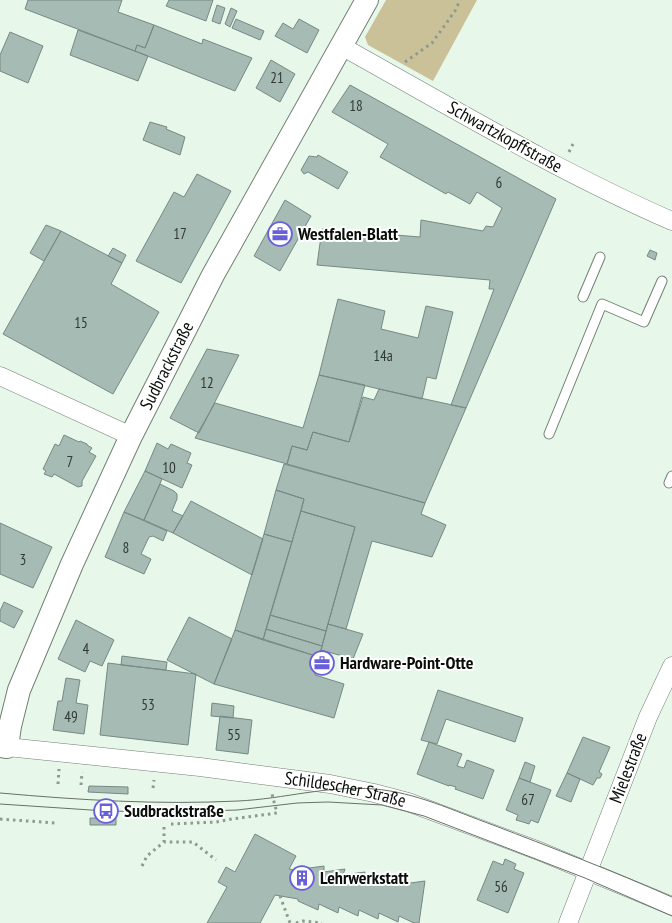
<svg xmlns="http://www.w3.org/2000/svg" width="672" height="923" font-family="'PT Sans Narrow',sans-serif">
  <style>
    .green { fill: #cac199 }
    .building { fill: #a6bbb4; stroke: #768984 }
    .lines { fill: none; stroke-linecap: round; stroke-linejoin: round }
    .service-casing { stroke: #728074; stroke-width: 11 }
    .minor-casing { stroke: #728074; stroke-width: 19 }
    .tertiary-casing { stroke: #728074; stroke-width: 24 }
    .path { stroke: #8e998f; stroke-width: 3; stroke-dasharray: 2.5 4; stroke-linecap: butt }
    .service { stroke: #fff; stroke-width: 9 }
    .minor { stroke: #fff; stroke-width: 18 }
    .tertiary { stroke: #fff; stroke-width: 22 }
    .tram { stroke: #677168; stroke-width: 1 }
    .labels { text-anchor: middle; stroke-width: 4; stroke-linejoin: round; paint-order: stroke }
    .number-label { font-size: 15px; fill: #303934 }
    .street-label { font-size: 18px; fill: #090e09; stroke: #fff }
    .poi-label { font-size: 18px; font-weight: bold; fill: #090e09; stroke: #fff; text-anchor: start }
  </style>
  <rect width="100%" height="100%" fill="#e7f7e9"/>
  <path class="green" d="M386,0H477L433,81L368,45L365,37Z"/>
  <path class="building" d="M28,0H122L118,12L154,25L145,48L137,45L135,51L25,9Z
    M169,0H213L206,21L166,6Z
    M217,5L225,8L220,24L212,21Z
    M231,8L237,11L230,27L225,24Z
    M236,19L264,31L260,40L232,28Z
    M299,19L319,30L307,53L275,36L283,23L293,29Z
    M154,25L202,44L203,39L252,58L235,91L135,51L137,45L145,48Z
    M78,30L148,56L138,81L70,55Z
    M10,32L43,46L28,83L0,71V55Z
    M271,60L295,74L280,102L256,88Z
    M350,85L556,199L466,408L451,405L494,289H489L490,280L317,265L322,229L420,237L421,220L483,231L486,226L493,227L502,208L477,192L470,204L448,192L446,194L380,157L388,144L332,112Z
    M150,122L167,127L166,129L185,137L180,155L143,140Z
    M318,155L348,172L338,189L308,172L304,174L301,170L309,156L317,157Z
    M197,174L231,191L181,283L136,261L174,192L184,197Z
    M285,200L311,216L280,271L254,256Z
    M46,225L61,231L44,261L30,253Z
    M61,231L122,263L111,284L159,312L113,394L3,334Z
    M113,248L126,255L122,263L108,256Z
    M650,250L657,253L655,260L647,256Z
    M338,299L385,311L381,329L418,338L426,306L453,312L436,379L427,377L422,399L319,375Z
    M207,349L239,355L199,433L170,418Z
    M319,375L365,385L349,442L313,432L307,450L292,446L287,464L195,438L215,403L303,428Z
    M379,389L466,408L425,503L287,464L292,446L307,450L313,432L349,442L363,397L374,400Z
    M64,435L79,442L80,441L87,444V445L92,448L89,452L96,456L82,481V486L78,487L54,474L52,477L44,474L46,471L43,469L55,444L59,446Z
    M157,443L168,449L171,444L191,453L187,463L192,465L182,488L145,471Z
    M284,464L425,503L421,514L446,525L432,557L372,541L346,629L328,624L355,527L301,511L304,499L276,490Z
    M145,471L162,479L144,520L124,512Z
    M160,484L174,491L177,494V499L172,511L183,516L173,533L144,520Z
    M276,490L304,499L292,542L264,534Z
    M191,501L263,539L252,575L173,533Z
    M301,511L355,527L326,631L270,615Z
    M124,512L167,531L163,541L153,536L149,537L141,554L151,559L144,574L105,557Z
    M0,523L52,547L33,588L0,574Z
    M264,534L292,542L263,640L235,630Z
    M4,602L23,611L14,628L0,621V611Z
    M270,615L326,631L322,646L266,629Z
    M189,617L232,639L214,684L167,660Z
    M76,620L114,640L102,666L90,661L85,672L58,659Z
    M328,624L363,634L353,659L321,650Z
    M266,629L322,646L319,657L263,640Z
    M235,630L319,657L315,675L344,684L334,718L214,684Z
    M122,656L167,662L166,670L121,665Z
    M108,663L196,674L188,745L100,735Z
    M66,678L80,680L76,703L88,705L84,734L53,730L58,701H62Z
    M438,690L523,718L515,742L446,719L437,744L421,740Z
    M212,703L234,706L233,718L211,716Z
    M220,716L252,720L248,754L216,750Z
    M583,737L610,747L599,772L602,774L600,778H597L593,785L567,773Z
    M429,742L462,754L457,766L464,768L467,760L494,770L483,799L455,789L456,787L449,785V786L417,774Z
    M525,762L535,766L530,782L519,778Z
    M567,773L580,779L571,802L556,796Z
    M519,778L551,790L538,823L531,820L529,824L523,822L516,820L518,815L506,810Z
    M89,786L128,787V794L88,792Z
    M90,818H116V825H90Z
    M255,834L296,856L289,869L302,871V869L324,866V872L345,869L343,875L365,872L364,878L385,875L384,881L405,878L403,884L425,881L419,923H414L399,916L398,922L379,913L378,919L359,910L358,916L339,907L338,913L319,904L318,910L298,901V899L275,895L260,923H207L227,887L218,882L226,867L235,872Z
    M505,859L516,864L514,869L524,873L508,913L477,900L493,861L503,865Z"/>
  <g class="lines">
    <g class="service-casing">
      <path id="service" d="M583,297L600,257
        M549,434L602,304L644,322L662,281
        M669,483L672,476"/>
    </g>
    <g class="minor-casing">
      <g id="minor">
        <path d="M341,46C451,107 557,171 672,221"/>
        <path d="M0,376L131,436"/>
        <path id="s1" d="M7,747L200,767L330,784L374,793L408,802L539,851L672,906"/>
        <path d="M568,923L648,717L672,666"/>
      </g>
    </g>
    <g class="tertiary-casing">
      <g id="tertiary">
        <path id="s2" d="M0,746L7,747L10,726L19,690L72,564L131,436L213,275L367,0"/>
      </g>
    </g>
    <path class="path" d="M405,62L432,43L455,11L460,0
      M569,152L573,144
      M58,784L59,769
      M81,785L82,772
      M153,788L154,780
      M0,819L55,823
      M171,824L216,822L232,819L277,813L272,794
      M164,827V842
      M142,866L147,856L164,842H193L216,860
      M280,896L290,923
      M296,923L303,921L322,923"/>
    <use href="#service" class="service"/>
    <use href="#minor" class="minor"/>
    <use href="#tertiary" class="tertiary"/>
    <path class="tram" d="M0,793C79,800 158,805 238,801C284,799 328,785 374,789C415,792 454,811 493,825C553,848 613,871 672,897
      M0,804L106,811L172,812L237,810L297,803L328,802L382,805L424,816L585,878L672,916"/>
  </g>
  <defs>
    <g id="office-ring" transform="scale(1.25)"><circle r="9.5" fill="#fff" stroke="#6860da" stroke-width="1.5"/><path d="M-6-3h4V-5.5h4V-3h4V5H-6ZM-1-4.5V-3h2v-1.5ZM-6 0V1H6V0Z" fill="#6860da"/></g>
    <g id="bus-ring" transform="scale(1.25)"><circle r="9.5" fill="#fff" stroke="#6860da" stroke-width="1.5"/><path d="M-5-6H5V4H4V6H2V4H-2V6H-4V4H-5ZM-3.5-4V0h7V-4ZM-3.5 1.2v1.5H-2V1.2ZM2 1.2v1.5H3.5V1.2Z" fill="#6860da"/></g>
    <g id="building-ring" transform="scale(1.25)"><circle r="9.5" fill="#fff" stroke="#6860da" stroke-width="1.5"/><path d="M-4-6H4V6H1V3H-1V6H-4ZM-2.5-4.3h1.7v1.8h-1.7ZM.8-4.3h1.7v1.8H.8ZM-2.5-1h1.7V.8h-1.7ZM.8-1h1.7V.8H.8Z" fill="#6860da"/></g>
  </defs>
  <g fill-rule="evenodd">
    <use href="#office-ring" x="280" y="234"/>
    <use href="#office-ring" x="322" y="663"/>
    <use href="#bus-ring" x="106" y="811"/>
    <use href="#building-ring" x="302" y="878"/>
  </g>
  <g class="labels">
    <g class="number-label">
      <text x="277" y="83">21</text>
      <text x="356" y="111">18</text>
      <text x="499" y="188">6</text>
      <text x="180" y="239">17</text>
      <text x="81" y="328">15</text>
      <text x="383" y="361">14a</text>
      <text x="207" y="388">12</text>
      <text x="70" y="467">7</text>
      <text x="169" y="473">10</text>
      <text x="126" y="553">8</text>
      <text x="23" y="565">3</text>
      <text x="86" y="654">4</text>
      <text x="148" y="710">53</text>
      <text x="71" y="722">49</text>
      <text x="234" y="740">55</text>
      <text x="528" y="805">67</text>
      <text x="501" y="892">56</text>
    </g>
    <g class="street-label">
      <text transform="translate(505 137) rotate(29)" y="6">Schwartzkopffstraße</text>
      <text dy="6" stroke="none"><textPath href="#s2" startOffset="422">Sudbrackstraße</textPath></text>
      <text transform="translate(628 768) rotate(-69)" y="6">Mielestraße</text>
      <text dy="6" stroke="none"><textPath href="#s1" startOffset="341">Schildescher Straße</textPath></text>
    </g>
    <g class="poi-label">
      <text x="298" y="240">Westfalen-Blatt</text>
      <text x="340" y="669">Hardware-Point-Otte</text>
      <text x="124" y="817">Sudbrackstraße</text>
      <text x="320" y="884">Lehrwerkstatt</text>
    </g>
  </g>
</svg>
